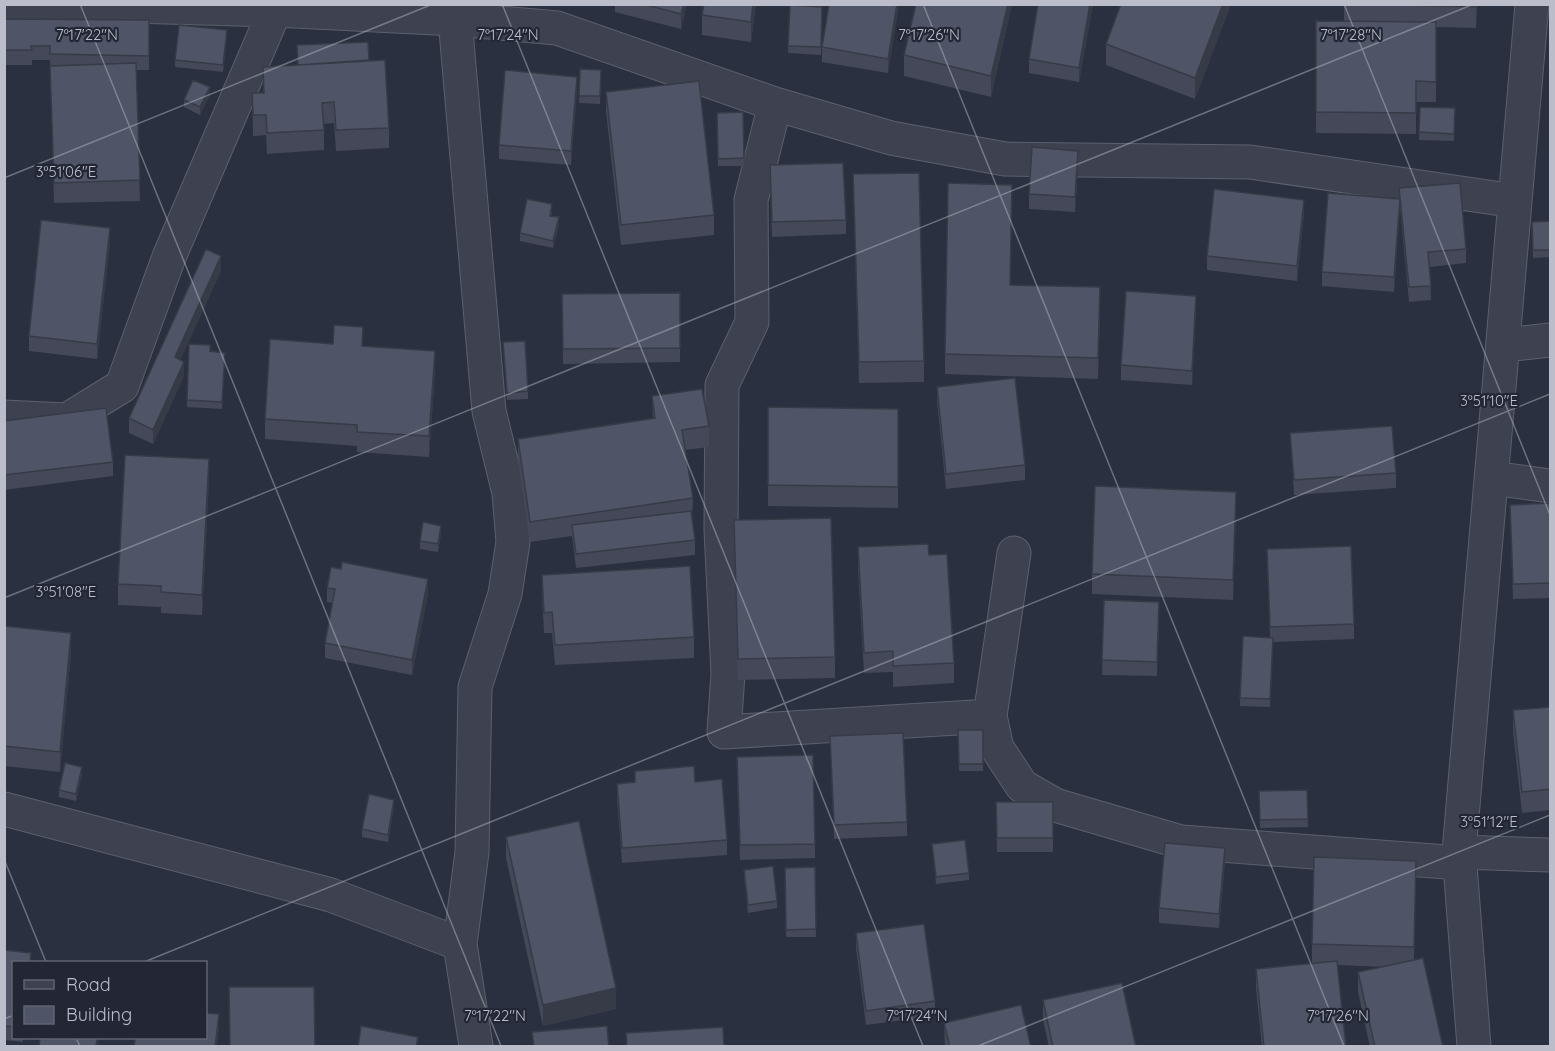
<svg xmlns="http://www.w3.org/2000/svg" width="1555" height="1051" font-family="Quicksand,sans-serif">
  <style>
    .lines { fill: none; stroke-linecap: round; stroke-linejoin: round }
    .minor-casing { stroke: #5c606d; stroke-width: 35 }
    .minor { stroke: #3e4250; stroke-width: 33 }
    .wall { fill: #444858 }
    .shaded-wall { fill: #373b47 }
    .building { fill: #4f5466; stroke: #373b47; stroke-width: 1.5 }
    .ticks { fill: none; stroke: #bbbeca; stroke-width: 1.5; stroke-opacity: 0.45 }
    .ticks-label { font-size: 15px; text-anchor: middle; fill: #bbbeca; stroke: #232735; stroke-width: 4.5; stroke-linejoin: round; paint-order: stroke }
  </style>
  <rect width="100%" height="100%" fill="#2a303f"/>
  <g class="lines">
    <g class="minor-casing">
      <path id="minor" d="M4,5H94L275,10L455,19L557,28L775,104L891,138L1005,159L1250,162L1515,201
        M455,19L489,411L509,493L513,542L505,594L475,687L472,852L460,944L476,1046
        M775,104L751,200L752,322L722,385L721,530L728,674L724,732L990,716
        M1504,345L1550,340
        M4,417L67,420L122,386L169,257L275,10
        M1492,478L1550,486
        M1014,553L990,716L997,748L1022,786L1055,805L1181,842L1460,863
        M4,809L331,895L460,944
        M1459,852L1550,855
        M1474,1046L1459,852L1532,4"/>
    </g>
    <use href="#minor" class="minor"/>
  </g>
  <path class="wall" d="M615,4H687L681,29L615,12Z
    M704,4H756L751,42L702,35V15Z
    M899,4L888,73L822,62V47Z
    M916,4H1012L991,97L904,76V55Z
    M1038,4H1093L1079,82L1029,73V59Z
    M1231,4L1195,99L1106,65V44Z
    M1344,4H1477L1476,28L1436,27V102H1416V134L1316,133V21H1344Z
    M790,5L822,7L821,55L788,53Z
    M4,19L149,20V70H136L140,201L54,203L50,60H32V65H4Z
    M227,37L223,72L175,67V60Z
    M369,60L389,128V148L336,151L334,123L324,124V150L267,154L266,135L253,136L252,93H263V67Z
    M580,69L601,70L600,104L579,103Z
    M577,91L571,165L499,159V145Z
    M606,92L714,215V235L621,245L606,112Z
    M210,95L200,115L184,107V100Z
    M1420,107L1455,108L1454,141L1419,140Z
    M743,112L744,166H718L717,113Z
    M1078,165L1075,212L1029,209V194Z
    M853,174L924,361V382L859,383Z
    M770,180L846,220V234L772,237Z
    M1399,188L1466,249V263L1430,267L1431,300L1409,302L1400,207L1394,292L1322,286V272L1399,199Z
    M552,212L551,216L559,225L553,248L520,241V233Z
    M1304,214L1297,281L1207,270V256Z
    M1551,221V257L1533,258L1532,222Z
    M110,243L97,359L29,351V336Z
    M221,271L180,360L184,376L153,444L129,433V418Z
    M1011,285L1100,308L1098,379L945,374V354Z
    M680,293V362L563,364L562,294Z
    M1196,310L1192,385L1121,380V365Z
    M503,342L528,391V399L507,400Z
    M363,346L435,371L429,457L357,452V446L265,439V419Z
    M210,351L225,353L222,409L187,407V400Z
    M937,387L1025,465V480L946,489L937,401Z
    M652,396L709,426V447L685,450L693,498L692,519L695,540V555L576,568L572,536L530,542L518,460V439L653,419Z
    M768,407L898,409V508L768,506Z
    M4,421L113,462V476L4,490Z
    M1290,433L1396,473V488L1294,495Z
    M209,480L202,615L161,613V607L118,605V584Z
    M1551,503V598L1513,599L1510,505Z
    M1236,512L1233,600L1092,594V574Z
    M734,520L835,657V678L738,680Z
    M441,533L438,552L420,549V541Z
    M858,547L929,555L954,663V683L893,687V672L864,673L858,568Z
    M1267,549L1354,624V639L1273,642L1270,707L1240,706V698L1270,638Z
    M542,575L694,637V658L555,665L552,633H544L542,595Z
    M327,588L428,594L412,675L325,658V643L332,603L327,602Z
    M1104,600L1159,617L1157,676L1102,675Z
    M4,626L71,653L60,772L4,766Z
    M1551,707V810L1522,813L1513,731V710Z
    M958,730H983V771H959Z
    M830,736L907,822V836L834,839Z
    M635,771L695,782L727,840V855L622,863L617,798V784L635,782Z
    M737,772L815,844V858L740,860Z
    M82,774L76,801L59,797V790Z
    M1307,790L1308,827L1260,828L1259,791Z
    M996,802H1053V852H997Z
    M394,807L388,842L362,837V829Z
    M506,837L616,1009L543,1026L506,858Z
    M932,844L969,873V880L936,884Z
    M1416,861L1414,960L1443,1047H1370L1358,992V972L1383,967L1337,965L1346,1047H1262L1256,989V969L1312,963V944Z
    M1225,862L1219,928L1159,923V908Z
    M815,867L816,937H786L785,868Z
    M744,870L777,901V908L748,913L744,877Z
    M856,933L935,1001V1016L866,1025L856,948Z
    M4,950L31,963H14V1038H23V1042L4,1040Z
    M1043,1000L1136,1047H1049L1043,1020Z
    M944,1023L1031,1047H945Z"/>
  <path class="shaded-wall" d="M684,4H687L681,29V14Z
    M753,4H756L751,42V22Z
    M897,4H899L888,73V59Z
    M1008,4H1012L991,97V76Z
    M1090,4H1093L1079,82V68Z
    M1223,4H1231L1195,99V78Z
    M227,30V37L223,72V65Z
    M577,77V91L571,165V151Z
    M210,87V95L200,115V107Z
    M1078,151V165L1075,212V197Z
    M1400,199V213L1394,292V277Z
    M1304,200V214L1297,281V266Z
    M559,217V225L553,248V241Z
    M110,228V243L97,359V344Z
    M221,256V271L175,372V357Z
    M1196,296V310L1192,385V371Z
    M435,351V371L429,457V436Z
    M184,362V376L153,444V430Z
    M209,459V480L202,615V595Z
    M1236,492V512L1233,600V580Z
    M441,526V533L438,552V544Z
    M428,579V594L412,675V660Z
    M71,633V653L60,772V752Z
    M82,767V774L76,801V794Z
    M394,800V807L388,842V835Z
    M1225,848V862L1219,928V914Z
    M616,988V1009L543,1026V1005Z
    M219,1014V1029L217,1047H215Z
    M97,1038H99L98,1047H96Z"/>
  <path class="building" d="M643,4H684L681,14Z
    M704,4H753L751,22L702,15Z
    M829,4H897L888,59L822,47Z
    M916,4H1008L991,76L904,55Z
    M1038,4H1090L1079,68L1029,59Z
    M1121,4H1223L1195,78L1106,44Z
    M1367,4H1476V7Z
    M790,5L822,7L821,47L788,46Z
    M4,19L149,20V56L50,54V46H31L32,50H4Z
    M1316,21L1436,22V82L1416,81V113L1316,112Z
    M179,25L227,30L223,65L175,60Z
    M368,42L369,60L298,65L297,45Z
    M385,60L389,128L336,130L334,102L322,103L324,130L267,133L266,115H253L252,93H264L263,67Z
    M136,63L140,180L54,183L50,66Z
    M580,69L601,70L600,96H579Z
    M505,70L577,77L571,151L499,145Z
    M193,80L210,87L200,107L184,100Z
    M699,81L714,215L621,225L606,92Z
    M1420,107L1455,108L1454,134L1419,132Z
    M743,112L744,158L718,159L717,113Z
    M1032,147L1078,151L1075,197L1029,194Z
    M843,163L846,220L772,222L770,165Z
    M919,173L924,361L859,362L853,174Z
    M948,183L1012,185L1010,285L1100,287L1098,358L945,354Z
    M1460,183L1466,249L1428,252L1431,286L1409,287L1399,188Z
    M1214,189L1304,200L1297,266L1207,256Z
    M1328,193L1400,199L1394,277L1322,272Z
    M527,199L552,204L550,216L559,217L553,241L520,233Z
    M41,220L110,228L97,344L29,336Z
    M1551,221V250H1533L1532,222Z
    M206,249L221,256L175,357L184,362L153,430L129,418Z
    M1126,291L1196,296L1192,371L1121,365Z
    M680,293V348L563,349L562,294Z
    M334,325L363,327L362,346L435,351L429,436L357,432V425L265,419L270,339L333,344Z
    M525,341L528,391L507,393L503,342Z
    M189,344L210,345V351L225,353L222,402L187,400Z
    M1015,378L1025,465L946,474L937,387Z
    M702,389L709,426L682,430L693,498L530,522L518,439L655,418L652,396Z
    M768,407L898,409V487L768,485Z
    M106,408L113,462L4,475V421Z
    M1392,426L1396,473L1294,480L1290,433Z
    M125,455L209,459L202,595L161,592V586L118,584Z
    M1095,486L1236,492L1233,580L1092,574Z
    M1551,503V583L1513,584L1510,505Z
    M691,511L695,540L576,554L572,525Z
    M831,518L835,657L738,659L734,520Z
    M423,522L441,526L438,544L420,541Z
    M928,544L929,555L947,554L954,663L893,666V651L864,653L858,547Z
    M1351,546L1354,624L1270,627L1267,549Z
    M342,562L428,579L412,660L325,643L335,589L327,588L331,567L341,569Z
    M690,566L694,637L555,645L552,612L544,613L542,575Z
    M1104,600L1159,602L1157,662L1102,660Z
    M4,626L71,633L60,752L4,746Z
    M1243,636L1273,638L1270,699L1240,698Z
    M1551,707V789L1522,792L1513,710Z
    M958,730H983V764H959Z
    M903,733L907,822L834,825L830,736Z
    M813,755L815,844L740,845L737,757Z
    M65,763L82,767L76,794L59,790Z
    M694,766L695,782L722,779L727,840L622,848L617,784L635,782V771Z
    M1307,790L1308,819L1260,820L1259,791Z
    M369,794L394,800L388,835L362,829Z
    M996,802H1053V838H997Z
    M579,821L616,988L543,1005L506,837Z
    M965,840L969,873L936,877L932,844Z
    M1165,843L1225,848L1219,914L1159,908Z
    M1314,857L1416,861L1414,947L1312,944Z
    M773,866L777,901L748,905L744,870Z
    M815,867L816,929L786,930L785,868Z
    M924,924L935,1001L866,1011L856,933Z
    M4,950L31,953L30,963H14V1027L4,1026Z
    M1423,958L1443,1047H1375L1358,972Z
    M1337,961L1346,1047H1264L1256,969Z
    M1122,983L1136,1047H1053L1043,1000Z
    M229,987H314L315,1047H230Z
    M1021,1005L1031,1047H950L944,1023Z
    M206,1013L219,1014L215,1047H134L135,1038H206Z
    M361,1026L418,1037L416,1047H358Z
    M607,1026L609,1047H534L532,1032Z
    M723,1027L724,1047H627L626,1033Z
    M40,1038H97L96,1047L39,1046Z"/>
  <path class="ticks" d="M80,4L501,1046M502,4L923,1046M923,4L1344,1046M1344,4L1550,515M4,178L433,4M4,598L1474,4M4,859L46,962M144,962L1550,394M4,1019L14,1015M76,1038L80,1046M978,1046L1550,815"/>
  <g class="ticks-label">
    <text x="87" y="40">7°17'22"N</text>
    <text x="508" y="40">7°17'24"N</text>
    <text x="929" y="40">7°17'26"N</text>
    <text x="1351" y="40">7°17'28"N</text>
    <text x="66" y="177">3°51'06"E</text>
    <text x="1489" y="406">3°51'10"E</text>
    <text x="66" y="597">3°51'08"E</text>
    <text x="1489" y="827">3°51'12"E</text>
    <text x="495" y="1021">7°17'22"N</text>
    <text x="917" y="1021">7°17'24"N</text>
    <text x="1338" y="1021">7°17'26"N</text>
  </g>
  <rect width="1555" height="1051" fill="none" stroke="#bbbeca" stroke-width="12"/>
  <rect x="12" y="961" width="195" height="78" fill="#232735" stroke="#606371" stroke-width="1.5"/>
  <rect x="24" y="980" width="30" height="9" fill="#3e4250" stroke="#606371" stroke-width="1.5"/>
  <text x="66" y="991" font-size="18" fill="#bbbeca">Road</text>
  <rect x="24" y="1006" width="30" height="18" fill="#4f5466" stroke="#606371" stroke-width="1.5"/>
  <text x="66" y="1021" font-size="18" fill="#bbbeca">Building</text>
</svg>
